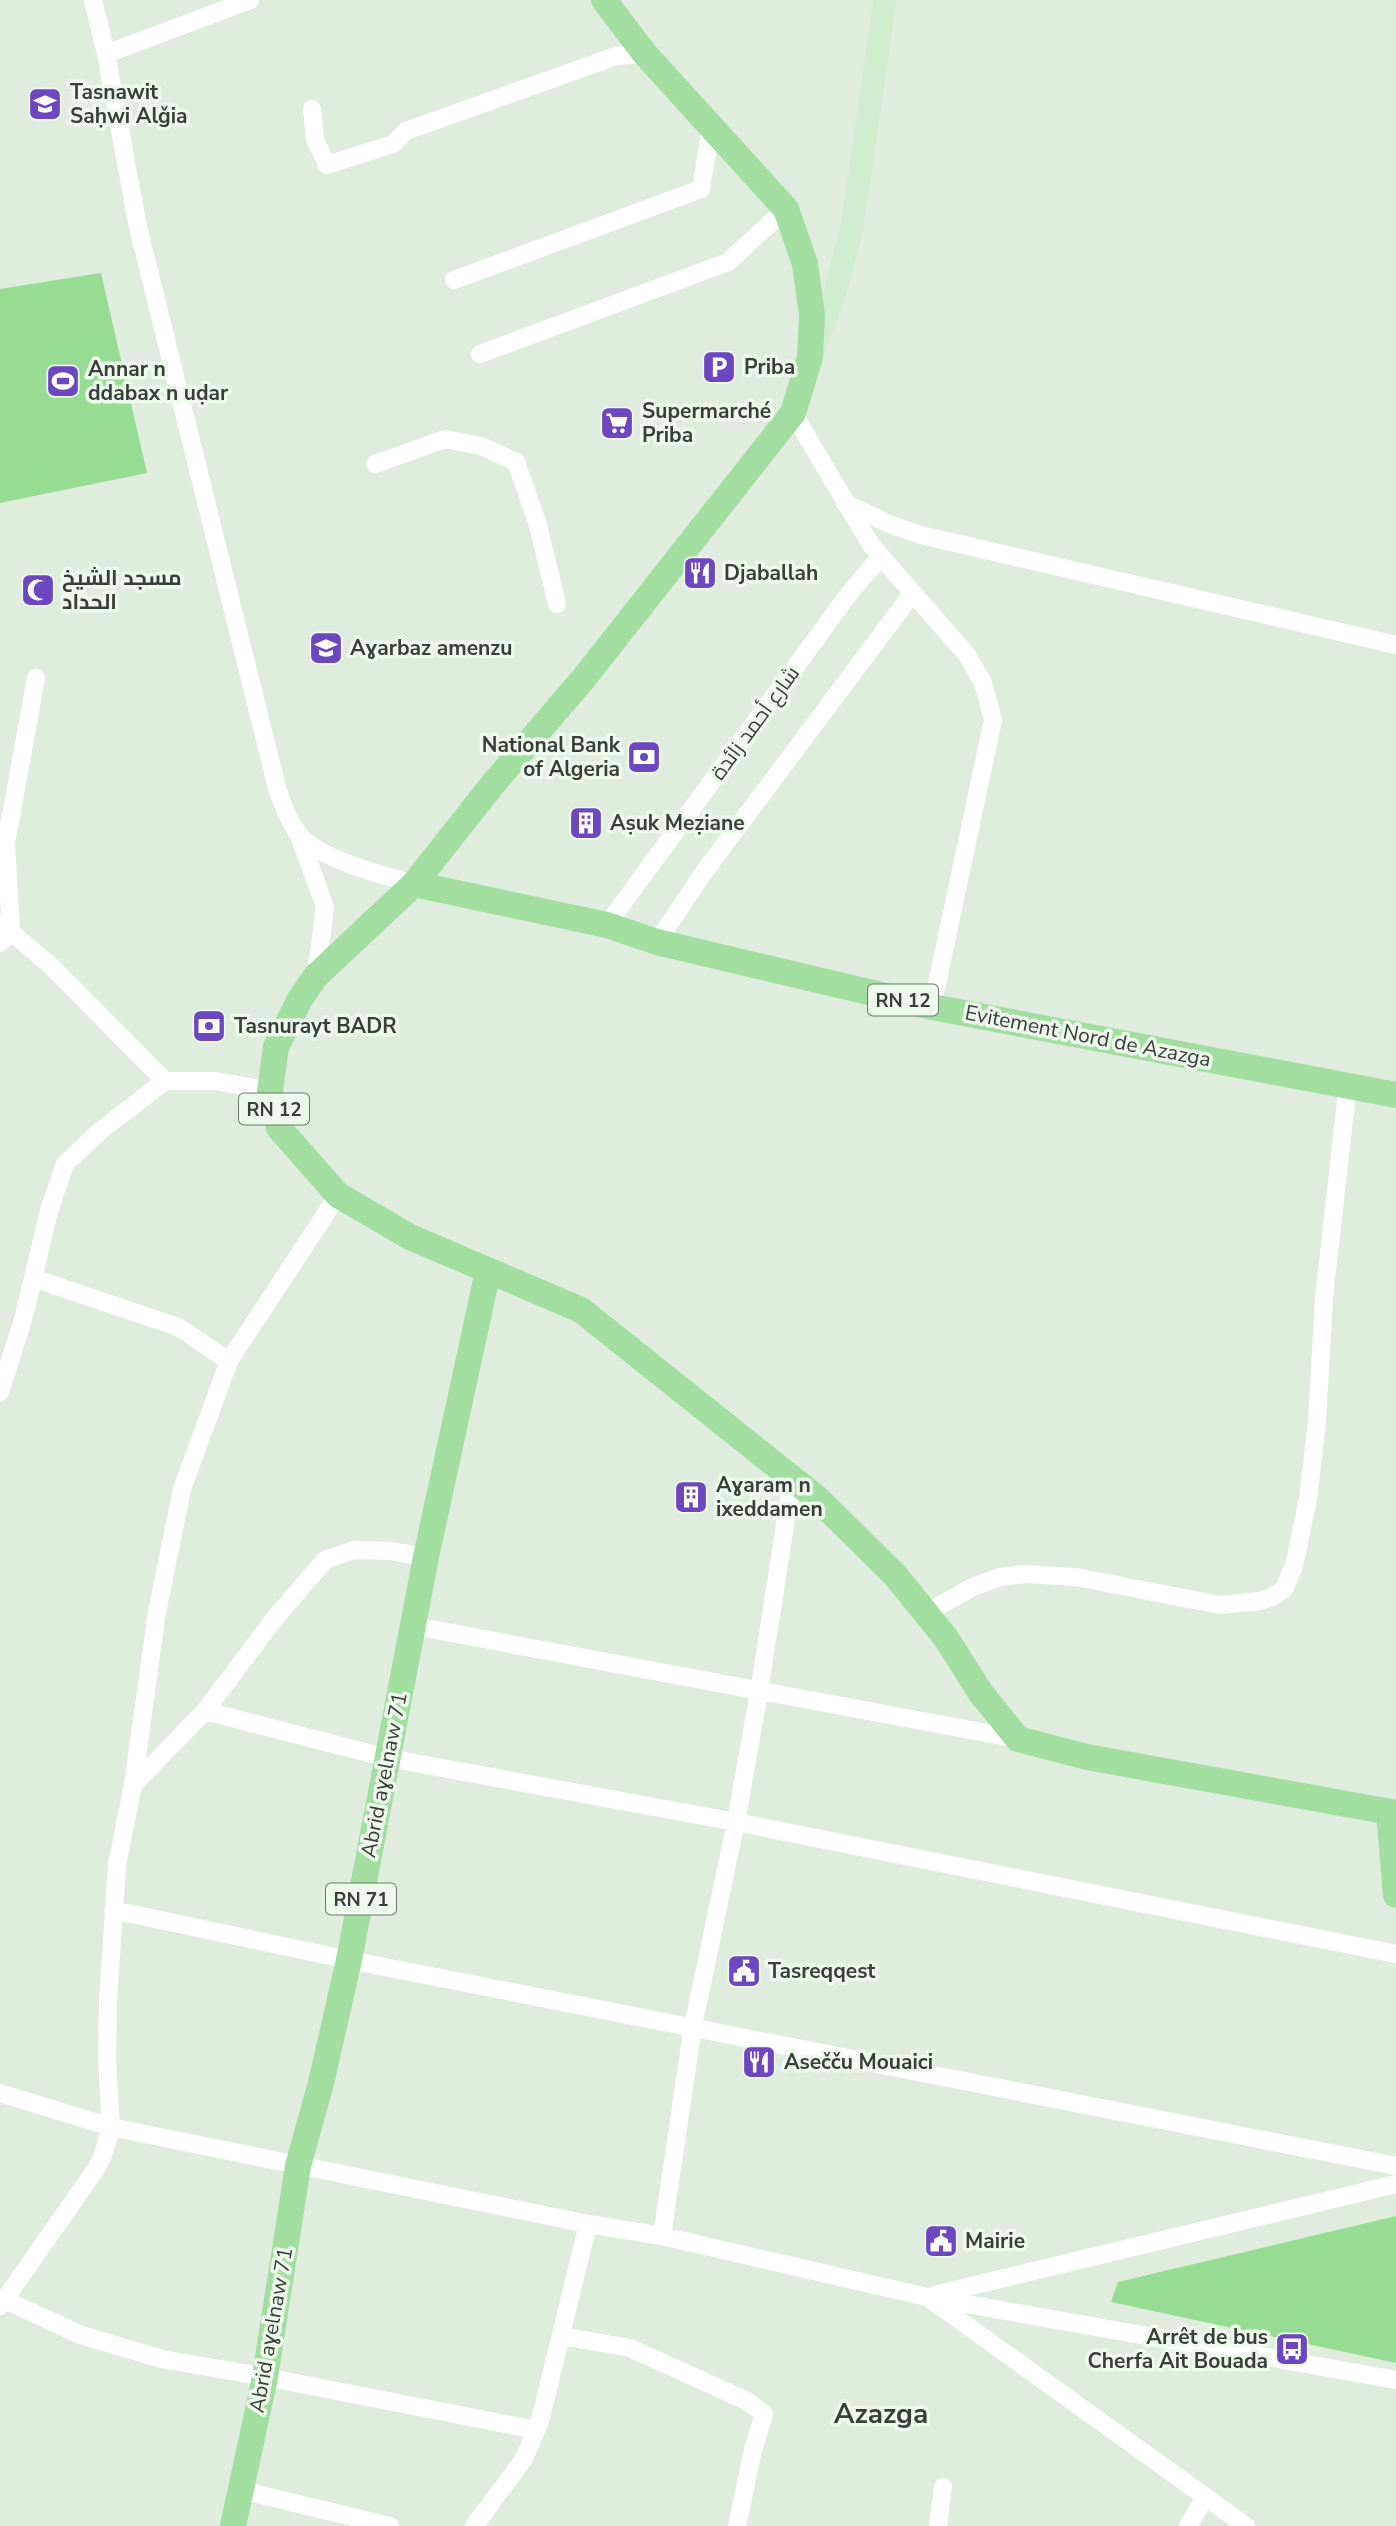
<svg xmlns="http://www.w3.org/2000/svg" width="1396" height="2526" font-family="'Nunito Sans',Cairo,sans-serif">
  <style>
    .green { fill: #96dc92 }
    .lines { fill: none; stroke-linecap: round; stroke-linejoin: round }
    .street { stroke: #fff; stroke-width: 18 }
    .secondary { stroke: #d0eecf; stroke-width: 23 }
    .primary { stroke: #a1dea0; stroke-width: 26 }
    .labels { text-anchor: middle; stroke-width: 7; stroke-linejoin: round; paint-order: stroke }
    .shield { fill: #ecf9eb; stroke: #6f766e; stroke-width: 2 }
    .shield-label { font-size: 19px; font-weight: bold; fill: #393e39 }
    .poi-label { font-size: 21px; font-weight: bold; fill: #393e39; stroke: #ecf9eb; text-anchor: start }
    .street-label { font-size: 21px; fill: #393e39; stroke: #ecf9eb }
    .district-label { font-size: 28px; font-weight: bold; fill: #393e39; stroke: #ecf9eb }
  </style>
  <rect width="100%" height="100%" fill="#dfecde"/>
  <path class="green" d="M101,273L147,473L0,503V289Z
    M1396,2216V2363L1111,2302L1118,2282Z"/>
  <g class="lines">
    <path class="street" d="M93,0L106,54L138,227L277,788C282,803 288,819 297,832C316,859 383,875 414,884
      M106,54L250,0
      M312,109L315,139L327,165L393,144L406,131L616,56L645,54
      M454,280L701,189L711,127
      M480,354L728,262L786,209
      M793,413L871,545L967,655L983,683L993,720L932,1007
      M375,464L445,439L481,446L516,462L538,525L557,604
      M845,503L889,524L921,535L1396,645
      M299,835L325,907L316,976
      M5,922L11,932L51,966L165,1081
      M607,925L848,595L881,556
      M657,942L704,872L912,594
      M0,943L11,932L6,843L36,678
      M33,1278L178,1327L229,1361
      M0,1392L23,1320L49,1211L65,1164L100,1131L165,1081H216L270,1091
      M926,1613L973,1587L1000,1577L1025,1574L1076,1577L1220,1605L1260,1601L1272,1597L1284,1589L1294,1566L1308,1499L1317,1422L1324,1298L1348,1084
      M414,1626L1018,1739
      M205,1711L388,1758L736,1822L1396,1954
      M133,1785L205,1711L275,1618L325,1560L354,1550L390,1551L426,1557
      M113,1910L349,1960L1396,2166
      M0,2093L111,2127L588,2224L662,2236L927,2297L1396,2380
      M662,2236L693,2026L736,1822L759,1692L792,1480
      M934,2295L1396,2184
      M930,2299L1246,2526
      M5,2300L81,2335L162,2359L265,2377L536,2430
      M0,2306L96,2169L103,2155L111,2127L107,2059L108,2002L117,1865L133,1785L157,1612L182,1489L229,1361L338,1195
      M561,2336L630,2348L747,2401L764,2414L753,2450L737,2526
      M241,2490L390,2526
      M474,2526L524,2459L540,2421L588,2224
      M938,2526L943,2487
      M1188,2526L1205,2497"/>
    <path class="secondary" d="M815,346L835,292L852,227L885,0"/>
    <path class="primary" d="M604,0L645,54L786,209L805,264L812,315L810,357L793,413L584,678L493,784L414,884L316,976L300,999L276,1047L270,1091L279,1128L338,1195L410,1237L581,1310L818,1499L895,1575L946,1638L980,1692L1018,1739L1087,1757L1396,1813
      M414,884L607,925L657,942L932,1007L1396,1095
      M1389,1812L1396,1895
      M233,2526L265,2377L298,2166L321,2083L349,1960L426,1557L488,1271"/>
  </g>
  <defs>
    <g id="university-square" transform="scale(1.75)"><rect x="-9" y="-9" width="18" height="18" rx="4" fill="#6c47c0" stroke="#ecf9eb"/><path d="M0-5L7-2L0 1L-7-2ZM-4 1L0 2.5L4 1V4Q0 6-4 4Z" fill="#fff"/></g>
    <g id="parking-square" transform="scale(1.75)"><rect x="-9" y="-9" width="18" height="18" rx="4" fill="#6c47c0" stroke="#ecf9eb"/><path d="M-3.5-5.5H1a3.5 3.5 0 0 1 0 7H-1V5.5H-3.5ZM-1-3.4V-.6H.8a1.4 1.4 0 0 0 0-2.8Z" fill="#fff"/></g>
    <g id="stadium-square" transform="scale(1.75)"><rect x="-9" y="-9" width="18" height="18" rx="4" fill="#6c47c0" stroke="#ecf9eb"/><path d="M0-5a6.5 5 0 1 0 0 10a6.5 5 0 1 0 0-10ZM-3.5-1.8h7v3.6h-7Z" fill="#fff"/></g>
    <g id="supermarket-square" transform="scale(1.75)"><rect x="-9" y="-9" width="18" height="18" rx="4" fill="#6c47c0" stroke="#ecf9eb"/><path d="M-6-5.5h2.5l.6 2H6L4.5 2H-2.5L-4.4-4H-6ZM-1.5 3.2a1.3 1.3 0 1 0 .1 0ZM3 3.2a1.3 1.3 0 1 0 .1 0Z" fill="#fff"/></g>
    <g id="restaurant-square" transform="scale(1.75)"><rect x="-9" y="-9" width="18" height="18" rx="4" fill="#6c47c0" stroke="#ecf9eb"/><path d="M-5-6h1v4h1v-4h1v4h1v-4h1v5L-1.5 .5V6h-2V.5L-5-1ZM5-6V6H3V1.5H1.5Q1.5-4 5-6Z" fill="#fff"/></g>
    <g id="mosque-square" transform="scale(1.75)"><rect x="-9" y="-9" width="18" height="18" rx="4" fill="#6c47c0" stroke="#ecf9eb"/><path d="M3.5-4.9A6 6 0 1 0 3.5 4.9A5 5 0 1 1 3.5-4.9Z" fill="#fff"/></g>
    <g id="school-square" transform="scale(1.75)"><rect x="-9" y="-9" width="18" height="18" rx="4" fill="#6c47c0" stroke="#ecf9eb"/><path d="M0-5L7-2L0 1L-7-2ZM-4 1L0 2.5L4 1V4Q0 6-4 4Z" fill="#fff"/></g>
    <g id="bank-square" transform="scale(1.75)"><rect x="-9" y="-9" width="18" height="18" rx="4" fill="#6c47c0" stroke="#ecf9eb"/><path d="M-6-4H6V4H-6ZM0-2.3a2.3 2.3 0 1 0 0 4.6a2.3 2.3 0 1 0 0-4.6Z" fill="#fff"/></g>
    <g id="building-square" transform="scale(1.75)"><rect x="-9" y="-9" width="18" height="18" rx="4" fill="#6c47c0" stroke="#ecf9eb"/><path d="M-4-6H4V6H1V3H-1V6H-4ZM-2.5-4.3h1.7v1.8h-1.7ZM.8-4.3h1.7v1.8H.8ZM-2.5-1h1.7V.8h-1.7ZM.8-1h1.7V.8H.8Z" fill="#fff"/></g>
    <g id="civic-square" transform="scale(1.75)"><rect x="-9" y="-9" width="18" height="18" rx="4" fill="#6c47c0" stroke="#ecf9eb"/><path d="M-.6-6.5H3V-4.5H.6V-3L4-1V1h2V6H-6V1h2V-1L-.6-3ZM-1.2 2.5V6h2.4V2.5Z" fill="#fff"/></g>
    <g id="bus-square" transform="scale(1.75)"><rect x="-9" y="-9" width="18" height="18" rx="4" fill="#6c47c0" stroke="#ecf9eb"/><path d="M-5-6H5V4H4V6H2V4H-2V6H-4V4H-5ZM-3.5-4V0h7V-4ZM-3.5 1.2v1.5H-2V1.2ZM2 1.2v1.5H3.5V1.2Z" fill="#fff"/></g>
  </defs>
  <g fill-rule="evenodd">
    <use href="#university-square" x="45" y="104"/>
    <use href="#parking-square" x="719" y="367"/>
    <use href="#stadium-square" x="63" y="381"/>
    <use href="#supermarket-square" x="617" y="423"/>
    <use href="#restaurant-square" x="700" y="573"/>
    <use href="#mosque-square" x="38" y="590"/>
    <use href="#school-square" x="326" y="648"/>
    <use href="#bank-square" x="644" y="757"/>
    <use href="#building-square" x="586" y="823"/>
    <use href="#bank-square" x="209" y="1026"/>
    <use href="#building-square" x="691" y="1497"/>
    <use href="#civic-square" x="744" y="1971"/>
    <use href="#restaurant-square" x="759" y="2062"/>
    <use href="#civic-square" x="941" y="2241"/>
    <use href="#bus-square" x="1292" y="2349"/>
  </g>
  <g class="labels">
    <g class="shield">
      <rect x="868" y="984.5" width="70" height="31" rx="5"/>
      <rect x="239" y="1093.5" width="70" height="31" rx="5"/>
      <rect x="326" y="1883.5" width="70" height="31" rx="5"/>
    </g>
    <g class="shield-label">
      <text x="903" y="1007">RN 12</text>
      <text x="274" y="1116">RN 12</text>
      <text x="361" y="1906">RN 71</text>
    </g>
    <g class="poi-label">
      <text x="70" y="99">Tasnawit<tspan x="70" dy="24">Saḥwi Alǧia</tspan></text>
      <text x="744" y="374">Priba</text>
      <text x="88" y="376">Annar n<tspan x="88" dy="24">ddabax n uḍar</tspan></text>
      <text x="642" y="418">Supermarché<tspan x="642" dy="24">Priba</tspan></text>
      <text x="724" y="580">Djaballah</text>
      <text x="62" y="585">مسجد الشيخ<tspan x="62" dy="24">الحداد</tspan></text>
      <text x="350" y="655">Aɣarbaz amenzu</text>
      <text x="620" y="752" text-anchor="end">National Bank<tspan x="620" dy="24">of Algeria</tspan></text>
      <text x="610" y="830">Aṣuk Meẓiane</text>
      <text x="234" y="1033">Tasnurayt BADR</text>
      <text x="716" y="1492">Aɣaram n<tspan x="716" dy="24">ixeddamen</tspan></text>
      <text x="768" y="1978">Tasreqqest</text>
      <text x="784" y="2069">Asečču Mouaici</text>
      <text x="965" y="2248">Mairie</text>
      <text x="1268" y="2344" text-anchor="end">Arrêt de bus<tspan x="1268" dy="24">Cherfa Ait Bouada</tspan></text>
    </g>
    <g class="street-label">
      <text transform="translate(755 723) rotate(-54)" y="7">شارع أحمد زائدة</text>
      <text transform="translate(1088 1036) rotate(11)" y="7">Evitement Nord de Azazga</text>
      <text transform="translate(384 1775) rotate(-79)" y="7">Abrid aɣelnaw 71</text>
      <text transform="translate(271 2330) rotate(-80)" y="7">Abrid aɣelnaw 71</text>
    </g>
    <g class="district-label">
      <text x="881" y="2423">Azazga</text>
    </g>
  </g>
</svg>
